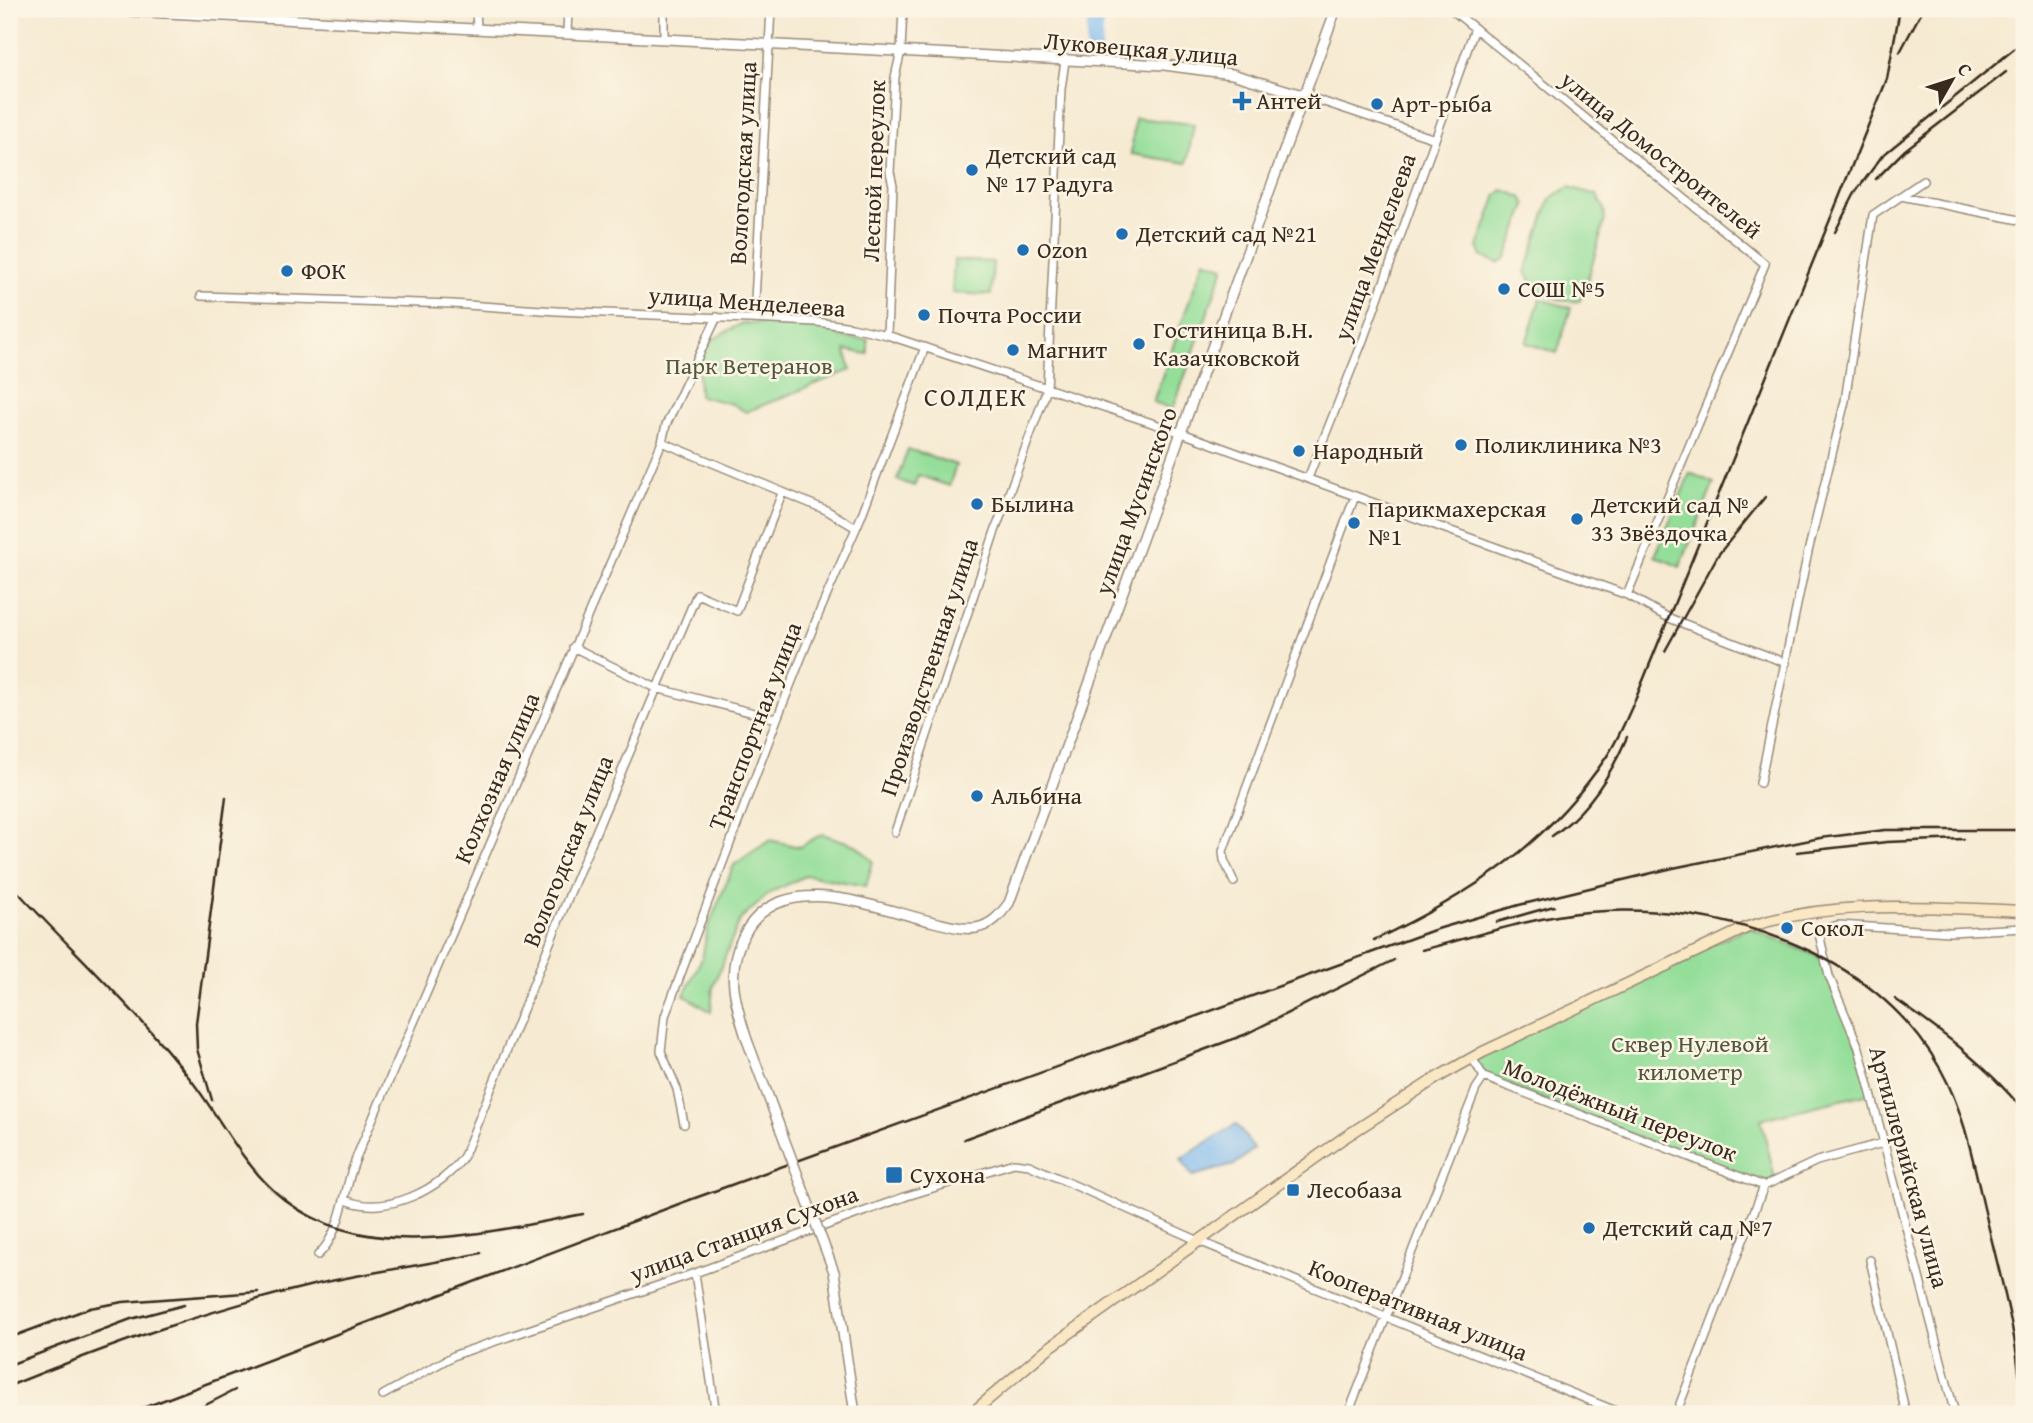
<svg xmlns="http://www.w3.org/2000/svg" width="2033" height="1423" font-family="'Gentium Book Plus',serif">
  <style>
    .green { fill: #94de9a; stroke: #68845c; stroke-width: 2 }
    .water { fill: #7eb9ef; stroke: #5c7286; stroke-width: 2 }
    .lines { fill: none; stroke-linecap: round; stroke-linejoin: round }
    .river { stroke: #7eb9ef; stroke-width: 16 }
    .minor-casing { stroke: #988a78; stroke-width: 10 }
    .tertiary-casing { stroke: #988a78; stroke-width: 12 }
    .secondary-casing { stroke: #988a78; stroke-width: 13 }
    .minor { stroke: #fff; stroke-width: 7 }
    .tertiary { stroke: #fff; stroke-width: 9 }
    .secondary { stroke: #fae7c3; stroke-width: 10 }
    .rail { stroke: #3b2a1e; stroke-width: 2.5 }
    .tertiary-bridge-casing { stroke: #988a78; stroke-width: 12; stroke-linecap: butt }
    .tertiary-bridge { stroke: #fff; stroke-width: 9 }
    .poi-dot { fill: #1f6fb2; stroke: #fcf5e5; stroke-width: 2.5 }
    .labels { text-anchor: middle; stroke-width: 5; stroke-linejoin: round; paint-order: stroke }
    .street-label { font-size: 24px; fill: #3b2a1e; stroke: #fcf5e5 }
    .poi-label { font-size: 24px; fill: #3b2a1e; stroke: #fcf5e5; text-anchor: start }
    .park-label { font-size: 24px; fill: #51573d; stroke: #fcf5e5 }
    .neighbourhood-label { font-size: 26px; letter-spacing: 2px; fill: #3b2a1e; stroke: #fcf5e5 }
  </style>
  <rect width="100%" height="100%" fill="#fcf5e5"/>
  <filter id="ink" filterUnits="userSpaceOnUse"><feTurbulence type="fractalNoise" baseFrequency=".0143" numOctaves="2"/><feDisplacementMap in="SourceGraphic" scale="14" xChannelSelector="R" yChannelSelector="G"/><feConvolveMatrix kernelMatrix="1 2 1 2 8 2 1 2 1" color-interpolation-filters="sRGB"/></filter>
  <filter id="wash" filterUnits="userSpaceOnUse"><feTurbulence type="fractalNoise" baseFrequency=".00686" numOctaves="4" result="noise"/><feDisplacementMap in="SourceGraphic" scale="28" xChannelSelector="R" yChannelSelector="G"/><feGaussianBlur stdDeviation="1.57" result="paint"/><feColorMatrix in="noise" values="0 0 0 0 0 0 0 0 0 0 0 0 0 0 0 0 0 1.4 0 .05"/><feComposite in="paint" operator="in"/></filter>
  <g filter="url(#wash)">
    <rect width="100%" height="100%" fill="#f6ead2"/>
    <path class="green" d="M1135,118L1194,124L1187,163L1131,154Z
      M1569,187L1597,195L1604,208L1605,220L1583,295L1579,301C1558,303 1532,291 1526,271L1550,199Z
      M1503,190L1522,197L1526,205L1506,258L1498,263L1482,257L1478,247L1497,195Z
      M954,260L993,262L991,295L952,293Z
      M1204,260L1224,267L1173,409L1153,402Z
      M1540,299L1571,308L1557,353L1526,343Z
      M743,323L831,327L840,337L868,340V354L845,350L851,370L746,412L732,404L699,396C697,345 699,346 743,323Z
      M908,449L956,465L949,486L918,475L914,486L897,480Z
      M1690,473L1714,483L1680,567L1655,556Z
      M822,834L856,845L873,861L866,886L807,875L771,892L740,920L713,986L711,1012L684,995L702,958L708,927L734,865L770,840L799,847Z
      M1748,927L1824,959L1859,1048L1870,1093L1761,1119L1775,1179L1764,1186L1484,1077L1472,1058Z"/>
    <path class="water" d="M1236,1124L1254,1149L1234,1165L1192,1176L1181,1159Z"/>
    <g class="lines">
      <path class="river" d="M1094,47L1096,9"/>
    </g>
  </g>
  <g filter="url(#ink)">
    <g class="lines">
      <g class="minor-casing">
        <path id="minor" d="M476,9L477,28
          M1451,9L1765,264L1627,595
          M567,33L568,9
          M664,38V9
          M1306,96L1435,139
          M1901,196L2024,221
          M201,296L452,304L557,311L817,322L852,327L887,335L1182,433L1627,595L1669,618L1786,663
          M754,318L771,9
          M887,335L893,185L890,172L895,77L901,51L903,9
          M662,442L826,510L856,528
          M1308,478L1362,343L1475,28
          M573,647L656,688L777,719
          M1760,783L1808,552L1845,401L1873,215L1923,181
          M895,832L994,534L1047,389L1061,89L1065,61
          M1234,882L1224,860L1223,851L1355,496
          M1472,1058L1484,1077L1764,1186
          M684,1124L677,1089L661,1051L665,1016L777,719L819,613L861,517L925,347
          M346,1200C385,1217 442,1189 464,1156L570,893L697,594L737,611L782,493
          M318,1255C337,1238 343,1203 349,1180C354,1159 365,1138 373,1118L662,442L666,425L717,317
          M1870,1260L1906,1414
          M695,1273L716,1414
          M383,1395L455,1355L695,1273L907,1196L1014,1163L1029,1165L1199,1241L1623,1414
          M1348,1414L1476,1089L1484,1077
          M1676,1414L1764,1186L1817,1161L1883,1143
          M1955,1414L1859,1048L1829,976L1820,938L1825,929L1838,925L1950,932L2024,928"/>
      </g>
      <g class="tertiary-casing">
        <path id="tertiary" d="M89,9L1164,65L1232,74L1306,96
          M747,1040C734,1000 724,966 748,928C787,868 881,910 934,922C947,925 962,930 976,928C992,925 1000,915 1009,903L1336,9
          M834,1272L855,1414"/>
      </g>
      <g class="secondary-casing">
        <path id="secondary" d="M971,1414L1046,1350L1342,1139L1438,1077L1483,1052L1748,927C1837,898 1932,908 2024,911"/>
      </g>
      <use href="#minor" class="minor"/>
      <use href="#tertiary" class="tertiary"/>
      <use href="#secondary" class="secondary"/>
      <path class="rail" d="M1900,52L1923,9
        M1876,179L1905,150L2006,72
        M1835,232L1855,193L1882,156L2024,41
        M1665,651L1718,555L1765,497
        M1552,836C1587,812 1611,775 1627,737
        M1797,852L1887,842L1964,839
        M15,889C73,952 139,1012 191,1080C218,1115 238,1156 270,1187C353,1269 482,1233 583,1214
        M1497,922L1554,906
        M1374,940C1470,895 1547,845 1607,756C1619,738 1627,717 1636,698L1887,79L1900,9
        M1422,950C1476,936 1532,917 1588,912C1718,901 1874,949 1941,1070C1966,1115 1974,1167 1986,1216C2001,1282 2022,1347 2021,1414
        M1895,999C1944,1033 1986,1065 2024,1111
        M212,1100L197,1049L196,1023L226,797
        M964,1139L1244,1035L1394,960
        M9,1338L90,1308L123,1302L258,1292
        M9,1365L131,1319L184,1305
        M9,1386C110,1345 207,1310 313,1285C369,1272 426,1265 481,1253
        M127,1414L684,1202L1434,930L1519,905L1673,868L1820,838L1885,830H2024
        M188,1414L235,1390"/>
      <g class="tertiary-bridge-casing">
        <path id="tertiary-bridge" d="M747,1040L834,1272"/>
      </g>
      <use href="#tertiary-bridge" class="tertiary-bridge"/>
    </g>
  </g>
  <g class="poi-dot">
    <path d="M1238.5 90.5h7v7h7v7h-7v7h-7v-7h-7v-7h7z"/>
    <circle cx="1377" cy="104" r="7"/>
    <circle cx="972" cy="170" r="7"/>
    <circle cx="1122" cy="234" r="7"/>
    <circle cx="1023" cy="250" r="7"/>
    <circle cx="287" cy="271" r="7"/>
    <circle cx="1504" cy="289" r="7"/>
    <circle cx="924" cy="315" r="7"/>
    <circle cx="1139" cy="344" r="7"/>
    <circle cx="1013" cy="350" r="7"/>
    <circle cx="1461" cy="445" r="7"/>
    <circle cx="1299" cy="451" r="7"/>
    <circle cx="977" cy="504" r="7"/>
    <circle cx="1577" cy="519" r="7"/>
    <circle cx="1354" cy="523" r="7"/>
    <circle cx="977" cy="796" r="7"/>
    <circle cx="1787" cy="928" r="7"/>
    <rect x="885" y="1166" width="18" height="18" rx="3.5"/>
    <rect x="1286" y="1183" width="14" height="14" rx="3.5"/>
    <circle cx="1589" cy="1228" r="7"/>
  </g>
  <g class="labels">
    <g class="street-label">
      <text transform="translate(1141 49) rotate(5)" y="8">Луковецкая улица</text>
      <text transform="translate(1661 155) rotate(39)" y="8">улица Домостроителей</text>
      <text transform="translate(743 163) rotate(-87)" y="8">Вологодская улица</text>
      <text transform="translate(874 171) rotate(-88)" y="8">Лесной переулок</text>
      <text transform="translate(1375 247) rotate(-70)" y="8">улица Менделеева</text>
      <text transform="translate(747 302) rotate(4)" y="8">улица Менделеева</text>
      <text transform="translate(1136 501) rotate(-70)" y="8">улица Мусинского</text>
      <text transform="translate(929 667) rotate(-72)" y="8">Производственная улица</text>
      <text transform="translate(755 726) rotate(-69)" y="8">Транспортная улица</text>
      <text transform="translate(497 778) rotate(-67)" y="8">Колхозная улица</text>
      <text transform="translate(568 851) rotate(-68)" y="8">Вологодская улица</text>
      <text transform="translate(1620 1110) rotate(21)" y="8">Молодёжный переулок</text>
      <text transform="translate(1909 1167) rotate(75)" y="8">Артиллерийская улица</text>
      <text transform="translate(744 1234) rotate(-20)" y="8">улица Станция Сухона</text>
      <text transform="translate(1418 1310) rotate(22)" y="8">Кооперативная улица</text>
    </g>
    <g class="poi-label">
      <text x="1256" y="109">Антей</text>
      <text x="1391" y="112">Арт-рыба</text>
      <text x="986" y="164">Детский сад<tspan x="986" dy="28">№ 17 Радуга</tspan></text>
      <text x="1136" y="242">Детский сад №21</text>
      <text x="1037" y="258">Ozon</text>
      <text x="301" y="279">ФОК</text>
      <text x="1518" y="297">СОШ №5</text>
      <text x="938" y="323">Почта России</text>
      <text x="1153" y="338">Гостиница В.Н.<tspan x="1153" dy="28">Казачковской</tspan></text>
      <text x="1027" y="358">Магнит</text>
      <text x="1475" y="453">Поликлиника №3</text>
      <text x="1313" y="459">Народный</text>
      <text x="991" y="512">Былина</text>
      <text x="1591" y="513">Детский сад №<tspan x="1591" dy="28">33 Звёздочка</tspan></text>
      <text x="1368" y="517">Парикмахерская<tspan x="1368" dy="28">№1</tspan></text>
      <text x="991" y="804">Альбина</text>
      <text x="1801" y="936">Сокол</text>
      <text x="910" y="1183">Сухона</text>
      <text x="1307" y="1198">Лесобаза</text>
      <text x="1603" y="1236">Детский сад №7</text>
    </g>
    <g class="park-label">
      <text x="749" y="374">Парк Ветеранов</text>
      <text x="1690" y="1052">Сквер Нулевой<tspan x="1690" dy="28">километр</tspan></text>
    </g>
    <g class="neighbourhood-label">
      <text x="976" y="406">СОЛДЕК</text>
    </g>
  </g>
  <rect width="2033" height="1423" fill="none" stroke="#fcf5e5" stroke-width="35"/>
  <g transform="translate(1952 80) rotate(51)" stroke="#fcf5e5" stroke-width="5" paint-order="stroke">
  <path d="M0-5L12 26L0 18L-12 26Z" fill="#3b2a1e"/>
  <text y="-10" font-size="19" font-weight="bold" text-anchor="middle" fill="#3b2a1e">С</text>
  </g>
</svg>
